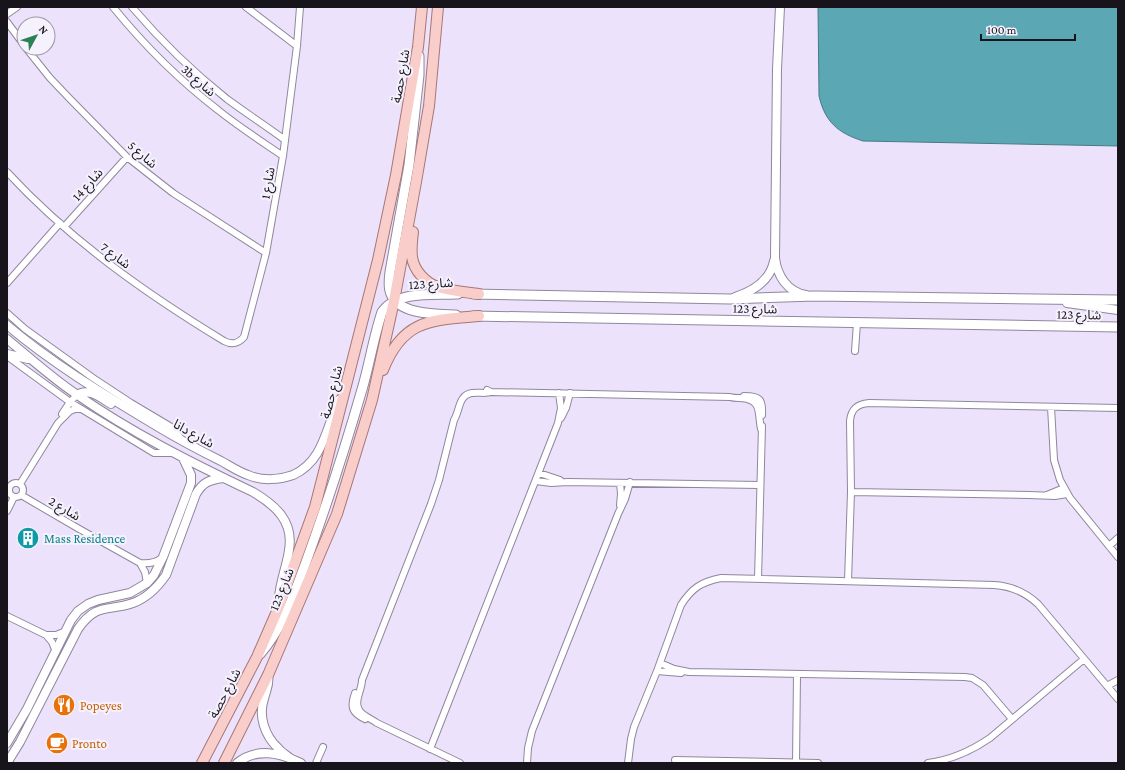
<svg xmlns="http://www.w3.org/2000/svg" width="1125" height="770" font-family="'Crimson Pro','Noto Sans Arabic',serif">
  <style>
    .water { fill: #5ba7b3; stroke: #477b86 }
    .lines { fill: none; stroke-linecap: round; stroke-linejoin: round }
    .minor-casing { stroke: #90879d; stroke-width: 8 }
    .tertiary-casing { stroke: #90879d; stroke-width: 10 }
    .secondary-casing { stroke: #90879d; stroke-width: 11 }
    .primary-casing { stroke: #a77775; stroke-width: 12 }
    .minor { stroke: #fff; stroke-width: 6 }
    .tertiary { stroke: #fff; stroke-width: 8 }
    .secondary { stroke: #fff; stroke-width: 9 }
    .primary { stroke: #f9cdc9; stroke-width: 10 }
    .labels { text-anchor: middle; stroke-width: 4; stroke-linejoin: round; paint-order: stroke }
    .street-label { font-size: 13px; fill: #17141c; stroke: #f6f2fd }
    .culture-label { font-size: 13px; fill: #0d838f; stroke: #f6f2fd; text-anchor: start }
    .food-label { font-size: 13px; fill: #c56008; stroke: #f6f2fd; text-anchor: start }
  </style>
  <rect width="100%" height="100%" fill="#ece2fb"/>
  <path class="water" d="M818,7H1118V146L863,141C838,133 825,122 819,96Z"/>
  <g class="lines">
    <g class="minor-casing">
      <path id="minor" d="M113,7C144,45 179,80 218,110C239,127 261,141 283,156
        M132,7C161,41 193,72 227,99C246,113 266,126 285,140
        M246,7L297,46
        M7,14L17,7
        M7,22L24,45
        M26,48L50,78L70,99L127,157L173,193L266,253
        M7,172C70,240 145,293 224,341C232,345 238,344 244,337L266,253L283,156L297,46L300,7
        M64,227L127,157
        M7,283L60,223
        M7,313L25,329L93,378L131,403L173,428L181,439
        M855,351L857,323
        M7,356L70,402L149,450L154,453H172
        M487,390L491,392L730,397C736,399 741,397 747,399C762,402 758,417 761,429
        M744,396C760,396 763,399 762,415
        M1051,407L1054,460L1060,480L1070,498L1118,557
        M62,414L70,402L77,395
        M561,418L566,408L570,393
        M539,473L560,480
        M536,481L551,483L568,482L760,485
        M9 490a7 7 0 1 1 14 0a7 7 0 1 1-14 0Z
        M620,483L621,494L620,505
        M20,484L58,423L70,411L75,409H81
        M851,492L1029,495L1055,496L1067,494
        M21,495L81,530L140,563C148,564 155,563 162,558
        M1047,495L1064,488
        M7,511L14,497
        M1109,546L1118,538
        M140,563L145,572L147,583
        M758,579L762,426
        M848,581L851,492L850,421C851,409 857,404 869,403L1118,408
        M7,616L46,635H56L66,631
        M46,635L52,642L56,652
        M660,663L674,669L689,672L965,677L972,678L983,685L1012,719
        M657,671L681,673
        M1107,686L1118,680
        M355,693C350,707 352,713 365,719
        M430,749L558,423L561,408L559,393
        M675,760L818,763
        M316,763L323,747
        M460,763L377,723C373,720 368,718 364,715C350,705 362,692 362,680L431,504L439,480L454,420C460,411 458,395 472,393C479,392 485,394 491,392
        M527,763L528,748L532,731L618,514L625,499L630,482
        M628,763L631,739L634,727L657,671L681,605C692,588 701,582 721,578L994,585C1012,586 1025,592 1038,604L1118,699
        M796,763L797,674
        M928,763C951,760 971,751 990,738L1084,659"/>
    </g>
    <g class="tertiary-casing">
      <path id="tertiary" d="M780,7L777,69L775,258C777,275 787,292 806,295
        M735,297C754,291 770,281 774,261
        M1067,303L1118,310
        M7,325C54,365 107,396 160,428C180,440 201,451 221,461C230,466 239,472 248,475C262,481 279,480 293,475C324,461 326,427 339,400
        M7,339C30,358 52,378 76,394C132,433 192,463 253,492C275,505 294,521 289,550C287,566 280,581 279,598
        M7,354L28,359
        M77,395C88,387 101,398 111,404
        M268,675C270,684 266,690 264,699C258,716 265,736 278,748C281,752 286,755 290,758
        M7,743L27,709L71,620L78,611L88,604L98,600L130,593L147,583L154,575L163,557L191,483V475L183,458
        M7,763L20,742L78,629C97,602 107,612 133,603C147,598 157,588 166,575L196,494C203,482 209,480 223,478
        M237,763C257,747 280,753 301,763"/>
    </g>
    <g class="secondary-casing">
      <path id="secondary" d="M419,56V75L409,165L390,272C389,279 388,287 391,294C399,315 437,314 456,315
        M473,294L730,299L815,296L1118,300
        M473,316L1118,327
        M260,654C283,628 294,594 306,562C327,504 346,445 363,386C370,361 374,336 382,312C397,290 434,295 458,294"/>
    </g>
    <g class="primary-casing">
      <path id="primary" d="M413,232C412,240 411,249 412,257C414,271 426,283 438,287C451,291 465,292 479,294
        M383,370C403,319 431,320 479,316
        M202,763L257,657L278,609L315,507L378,260L396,175L418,47L422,7
        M224,763L268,675L337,514L372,400L394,301L416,182L429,106L438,7"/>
    </g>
    <use href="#minor" class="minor"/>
    <use href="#tertiary" class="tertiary"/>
    <use href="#secondary" class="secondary"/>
    <use href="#primary" class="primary"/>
  </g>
  <defs>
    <g id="building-disc" transform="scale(1.15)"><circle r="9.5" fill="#0f9aa8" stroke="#f6f2fd"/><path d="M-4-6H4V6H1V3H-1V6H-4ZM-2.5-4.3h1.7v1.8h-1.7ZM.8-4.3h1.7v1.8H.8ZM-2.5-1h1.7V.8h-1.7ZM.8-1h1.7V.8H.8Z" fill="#fff"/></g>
    <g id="restaurant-disc" transform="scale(1.15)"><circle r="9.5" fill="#e8710a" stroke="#f6f2fd"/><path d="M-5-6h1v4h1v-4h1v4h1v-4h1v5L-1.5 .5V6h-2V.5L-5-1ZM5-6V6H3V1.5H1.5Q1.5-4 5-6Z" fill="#fff"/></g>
    <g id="cafe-disc" transform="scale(1.15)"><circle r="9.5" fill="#e8710a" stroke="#f6f2fd"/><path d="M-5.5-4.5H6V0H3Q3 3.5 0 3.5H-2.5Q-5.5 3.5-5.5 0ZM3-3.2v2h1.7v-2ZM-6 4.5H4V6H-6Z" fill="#fff"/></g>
  </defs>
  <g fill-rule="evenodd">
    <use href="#building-disc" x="28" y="538"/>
    <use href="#restaurant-disc" x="64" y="705"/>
    <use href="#cafe-disc" x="57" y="743"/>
  </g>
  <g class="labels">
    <g class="street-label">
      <text transform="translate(400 76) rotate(-80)" y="5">شارع حصة</text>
      <text transform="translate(199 80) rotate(41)" y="5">3b شارع</text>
      <text transform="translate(143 154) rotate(41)" y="5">شارع 5</text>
      <text transform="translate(267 183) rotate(-80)" y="5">شارع 1</text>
      <text transform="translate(87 184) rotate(-48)" y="5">شارع 14</text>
      <text transform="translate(116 255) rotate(37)" y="5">شارع 7</text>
      <text transform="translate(431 283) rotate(-3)" y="5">شارع 123</text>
      <text transform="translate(755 308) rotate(1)" y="5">شارع 123</text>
      <text transform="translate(1079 314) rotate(1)" y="5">شارع 123</text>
      <text transform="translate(331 392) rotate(-76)" y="5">شارع حصة</text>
      <text transform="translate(194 433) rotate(29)" y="5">شارع دانا</text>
      <text transform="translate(65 508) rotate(31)" y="5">شارع 2</text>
      <text transform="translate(281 589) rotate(-68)" y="5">شارع 123</text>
      <text transform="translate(224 693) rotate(-62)" y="5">شارع حصة</text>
    </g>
    <g class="culture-label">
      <text x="44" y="543">Mass Residence</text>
    </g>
    <g class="food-label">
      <text x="80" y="710">Popeyes</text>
      <text x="72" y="748">Pronto</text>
    </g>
  </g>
  <rect width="1125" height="770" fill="none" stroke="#17141c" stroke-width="16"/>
  <g transform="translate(36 36) rotate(50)"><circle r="19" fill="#f6f2fd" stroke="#9d99a3"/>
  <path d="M0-3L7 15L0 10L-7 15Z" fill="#2c8154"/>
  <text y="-6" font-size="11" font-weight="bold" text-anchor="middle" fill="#17141c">N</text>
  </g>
  <path d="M981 34v6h94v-6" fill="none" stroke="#17141c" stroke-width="2"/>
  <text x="987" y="34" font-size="12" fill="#17141c" stroke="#f6f2fd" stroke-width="3" paint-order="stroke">100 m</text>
</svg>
